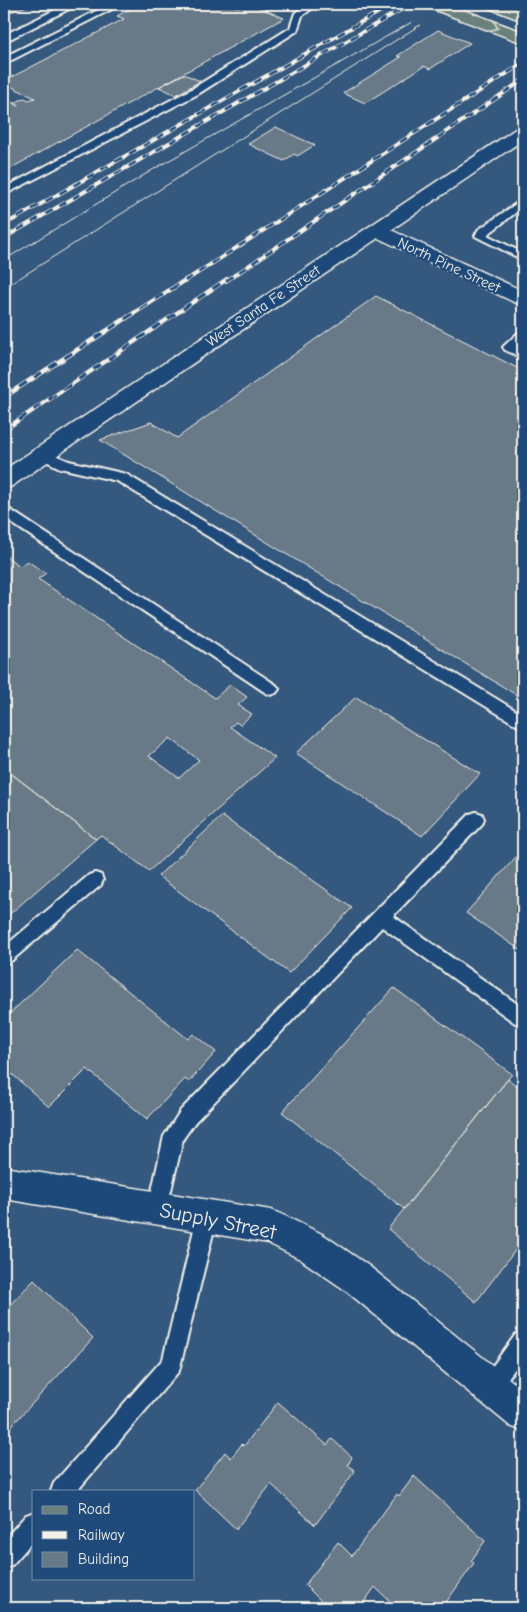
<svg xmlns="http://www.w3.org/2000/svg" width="527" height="1612" font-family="'Comic Neue',sans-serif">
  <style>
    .building { fill: #677987; stroke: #f4f1e8; fill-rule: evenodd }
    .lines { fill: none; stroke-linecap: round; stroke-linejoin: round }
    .lane-casing { stroke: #f4f1e8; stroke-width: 4 }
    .street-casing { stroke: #f4f1e8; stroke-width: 3 }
    .primary-casing { stroke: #f4f1e8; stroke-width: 3 }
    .lane { fill: #1f4a7a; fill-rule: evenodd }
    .street { fill: #1f4a7a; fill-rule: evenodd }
    .primary { fill: #6a807d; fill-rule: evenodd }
    .tram { stroke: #f4f1e8; stroke-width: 1 }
    .rail-far1-casing { stroke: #f4f1e8; stroke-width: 4 }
    .rail-casing { stroke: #f4f1e8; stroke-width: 4.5 }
    .rail-far1 { stroke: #1f4a7a; stroke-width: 2.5; stroke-dasharray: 8; stroke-linecap: butt }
    .rail { stroke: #1f4a7a; stroke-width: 3; stroke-dasharray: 9; stroke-linecap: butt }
    .oneway { stroke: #cbcfc8 }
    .labels { text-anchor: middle; stroke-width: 4.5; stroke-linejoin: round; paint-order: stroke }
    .far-street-label { font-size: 15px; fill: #f4f1e8; stroke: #1f4a7a }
    .near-street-label { font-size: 21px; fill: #f4f1e8; stroke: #1f4a7a }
  </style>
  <rect width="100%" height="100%" fill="#35587e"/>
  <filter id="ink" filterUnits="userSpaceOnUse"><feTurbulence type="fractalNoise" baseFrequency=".02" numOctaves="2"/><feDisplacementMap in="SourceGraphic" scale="10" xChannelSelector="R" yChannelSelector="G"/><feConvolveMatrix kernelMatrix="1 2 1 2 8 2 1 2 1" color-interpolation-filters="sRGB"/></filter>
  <g filter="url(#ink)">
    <path class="building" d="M4,4H33L4,14Z
      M130,4H207L211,6L215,4H230L238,7L245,4H251L284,18L4,172V98L19,106L15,103L24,98L29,100L35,98L4,83V81L124,19L117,16L130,9L125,7Z
      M438,30L470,43L430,69L424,66L365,103L343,93L401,57L397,56Z
      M184,74L200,81L176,95L159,87Z
      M276,127L299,138L315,145L297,156L294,154L284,161L248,144Z
      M376,296L523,371V699L100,440L151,422L177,438Z
      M4,555L20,566L27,561L46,573L38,579L215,698L230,685L247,697L238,705L252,714L240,725L236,722L230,727L275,758L149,871L101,835L96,839L4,768ZM170,738L199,760L179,778L149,756Z
      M356,697L480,774L422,836L296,753Z
      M4,768L96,839L4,919Z
      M222,816L352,908L289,973L158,876Z
      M523,849V952L466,913Z
      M77,950L188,1039L193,1034L216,1052L189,1082L185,1079L147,1119L87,1069L49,1107L4,1067V1019Z
      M394,988L512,1074L404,1209L282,1112Z
      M508,1079L523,1091V1240L476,1302L388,1229Z
      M34,1280L93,1338L4,1434V1311Z
      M278,1402L327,1445L332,1439L352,1457L348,1465L355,1471L315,1525L271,1484L236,1529L195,1490L225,1452L231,1458L242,1444L244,1446Z
      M414,1476L485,1541L471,1561L474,1563L442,1608H397L375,1587L360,1608H328L305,1585L338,1542L352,1556L397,1494L399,1496Z"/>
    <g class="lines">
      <g class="lane-casing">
        <path id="lane" d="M67,4H79L4,42V35Z
          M110,4H122L4,64V57Z
          M307,4H318L302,16L297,31L198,94L4,195V188L190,90L290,28L295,13Z
          M523,199V207L487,235L523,253V260L475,236L478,230Z
          M523,331V341L517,346L523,349V358L505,350L503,347L519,332Z
          M43,450L69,461L126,474L523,715V728L518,726L117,481L60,468L38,457L36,454L38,451Z
          M4,507L9,509L276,685L279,689L276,693L271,695L266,693L4,518Z
          M476,812L482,814L484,819L482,824L393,916L523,1008V1024L515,1023L382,927L195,1122L183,1139L165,1216L158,1219L151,1216L148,1209L164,1136L181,1110L470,814Z
          M95,873L101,875L103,880L101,885L10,962L4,965V947L89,875Z
          M207,1207L214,1210L217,1217L179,1371L77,1491H51L54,1483L163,1359L197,1217L200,1210Z
          M523,1331V1358L497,1393L490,1397L483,1393L479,1386L483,1379L516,1334Z
          M34,1512V1540L12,1565L4,1568V1540L26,1515Z"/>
      </g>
      <g class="street-casing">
        <path id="street" d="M523,127V140L391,230L523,291V305L516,303L378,238L12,486L4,489V470L517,128Z
          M4,1167L271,1210L283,1215L324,1235L369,1266L523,1390V1431L510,1426L345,1290L300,1259L268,1243L4,1199Z"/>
      </g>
      <g class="primary-casing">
        <path id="primary" d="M425,4H447L523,32V43L427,7Z
          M484,4H506L523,10V21L486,7Z"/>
      </g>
      <use href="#lane" class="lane"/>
      <use href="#street" class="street"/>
      <use href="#primary" class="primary"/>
      <path class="tram" d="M4,260L154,169L412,22
        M4,288L420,25"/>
      <g class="rail-far1-casing">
        <path id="rail-far1" d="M4,225L393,4
          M4,238L411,4
          M185,281L523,63
          M226,281L523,80"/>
      </g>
      <g class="rail-casing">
        <path id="rail" d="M4,397L187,279
          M4,430L227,279"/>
      </g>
      <use href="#rail-far1" class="rail-far1"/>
      <use href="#rail" class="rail"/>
    </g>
    <defs><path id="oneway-chevron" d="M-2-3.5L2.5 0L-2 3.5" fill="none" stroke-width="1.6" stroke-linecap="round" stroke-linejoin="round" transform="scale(1.25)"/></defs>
    <use class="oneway" href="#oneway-chevron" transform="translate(495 27) rotate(21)"/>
  </g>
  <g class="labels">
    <g class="far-street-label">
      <text transform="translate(449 265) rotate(25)" y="5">North Pine Street</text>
      <text transform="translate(263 306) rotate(-34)" y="5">West Santa Fe Street</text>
    </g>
    <g class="near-street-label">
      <text transform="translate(218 1221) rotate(11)" y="7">Supply Street</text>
    </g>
  </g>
  <rect width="527" height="1612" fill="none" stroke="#1f4a7a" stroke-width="20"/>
  <rect x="10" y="10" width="507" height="1592" fill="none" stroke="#f4f1e8" stroke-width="2" filter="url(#ink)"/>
  <rect x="32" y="1490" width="162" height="90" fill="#1f4a7a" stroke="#748da6"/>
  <rect x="42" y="1506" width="25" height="8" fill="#6a807d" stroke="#748da6"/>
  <text x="78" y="1514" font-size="15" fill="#f4f1e8">Road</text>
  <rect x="42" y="1531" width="25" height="8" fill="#f4f1e8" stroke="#748da6"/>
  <text x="78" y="1540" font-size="15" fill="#f4f1e8">Railway</text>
  <rect x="42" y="1552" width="25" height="15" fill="#677987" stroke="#748da6"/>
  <text x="78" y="1564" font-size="15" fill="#f4f1e8">Building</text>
</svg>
